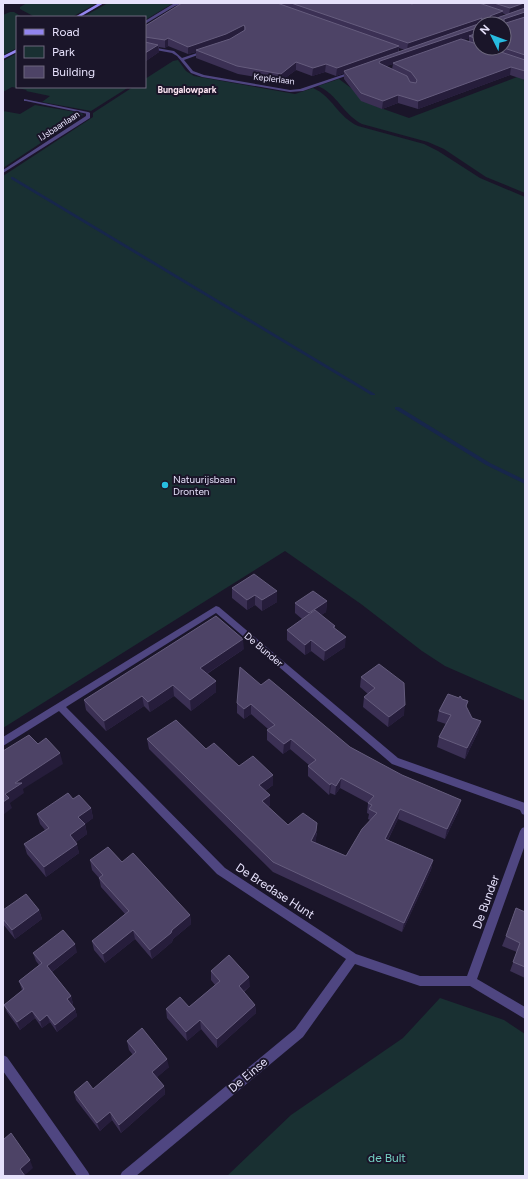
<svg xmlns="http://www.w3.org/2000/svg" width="528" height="1179" font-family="Figtree,sans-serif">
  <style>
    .green { fill: #193032 }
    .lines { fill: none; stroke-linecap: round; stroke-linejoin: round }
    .stream { fill: #17264b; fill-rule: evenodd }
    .lane { fill: #4f4681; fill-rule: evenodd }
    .street { fill: #4f4681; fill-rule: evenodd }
    .secondary { fill: #9285ee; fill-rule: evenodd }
    .wall { fill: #3b3054; fill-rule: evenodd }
    .shaded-wall { fill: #261d3b }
    .building { fill: #4d4366; stroke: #655c7d }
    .poi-dot { fill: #27bbe0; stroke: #1a1529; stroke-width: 1.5 }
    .labels { text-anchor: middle; stroke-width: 4; stroke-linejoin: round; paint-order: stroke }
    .far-street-label { font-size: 9px; fill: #e6e1fb; stroke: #1a1529 }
    .far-neighbourhood-label { font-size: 9px; font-weight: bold; fill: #fbe3f0; stroke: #1a1529 }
    .poi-label { font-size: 10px; fill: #e6e1fb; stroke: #1a1529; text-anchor: start }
    .street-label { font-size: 10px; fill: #e6e1fb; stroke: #1a1529 }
    .near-street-label { font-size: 12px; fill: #e6e1fb; stroke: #1a1529 }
    .near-park-label { font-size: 12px; fill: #76d2c4; stroke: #1a1529 }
  </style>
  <rect width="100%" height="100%" fill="#1a1529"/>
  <path class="green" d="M27,3H97L72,17H35L20,9V7Z
    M108,3H175L170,5L145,20V17H83Z
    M10,12H14L22,17H17V48L3,55V15Z
    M17,53V87H129L91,111L42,102L50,96L26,91L27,90L12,87L3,92V61Z
    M178,60L186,71L194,76L295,94L313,88C332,96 338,117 358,126L424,144L438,151L480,178L525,197V701L445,666L422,651L361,604L285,551L3,728V176L93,117V113L133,87H145V79L173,61Z
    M525,74L523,78L525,85V193L486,177L444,149L428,142L362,124C344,115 337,94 318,86L339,79L375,106L409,118Z
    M35,105L81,113L83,115L3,168V111L20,114Z
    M440,998L504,1020L525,1034V1176H227L291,1115L403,1038Z"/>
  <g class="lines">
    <path class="stream" d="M11,177H13L375,394V395H371L11,179Z
      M395,407H399L490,463L525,480V484L486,465L395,409Z"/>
    <path class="lane" d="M24,99L88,112L90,113L88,114L26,101H24Z"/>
    <path class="street" d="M178,3H184L175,6L145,24V21L173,4Z
      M145,46L174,51L182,58L206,50V52L184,60L193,71L204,75L290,90L300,89L354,71L357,72L303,91L290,92L202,77L191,73L177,56L172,53L145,48Z
      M86,112L90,113V118L3,173V170L86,116Z
      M216,606L219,607L398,758L525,803V815L522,814L520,810L392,764L216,613L66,707L225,868L356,954L420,976H467L520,831L522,828L525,827V845L477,979L525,1007V1019L470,986H420L355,964L303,1037L136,1176H120L122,1172L295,1029L346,959L217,874L59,711L3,746V737Z
      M3,1055L7,1057L88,1172L90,1176H77L3,1071Z"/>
    <path class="secondary" d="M99,3H104L80,17H75Z
      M17,49V52L3,59V56Z"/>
  </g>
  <path class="wall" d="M182,3H409L412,4L414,3H525V80L510,75L418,109L398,103L382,109L361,101L344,79V73L336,76L325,72L312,76L296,70L281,81L238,74L196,58V52L188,54L168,46L165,48L159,47V52L146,61L145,60V26ZM502,13L507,15L502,16ZM480,24L504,48H480ZM469,38V42L464,40ZM399,48L405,50L399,52ZM393,64L392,69L386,66Z
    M232,588L277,602L262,611L255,605L247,610L232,598Z
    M327,601L326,612L321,615L335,626V629L345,647L324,661L311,651L305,655L287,640V630L302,619L295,613V603Z
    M244,649L207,674L216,681V692L191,711L174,696L150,712L144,706L106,731L86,710L84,700Z
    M379,664L404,715L388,727L363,707L364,697L368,694L360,687L361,677Z
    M261,685L350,747L459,810L445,839L398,819L388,840L433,860L431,870L402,932L273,872L149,749L147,739L206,749L239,766L273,775V785L265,791L270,795V805L268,807L288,825L317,833L315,842L346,856L370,820L368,819L369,814L367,813L368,803L340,788L335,795L330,793L329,795L308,776V766L309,765L290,749L283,754L267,740V730L268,729L251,714L244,719L237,713V703Z
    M462,699L468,701L466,708L472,718L481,721L478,732L465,759L437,747L439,737L446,724L437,721L439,711Z
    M73,799L91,808L93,818L85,824L87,834L76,842L79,853L46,877L27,854L24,844L45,830L40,824L37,814Z
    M90,860L122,862L190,915L191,924L173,939L172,942L152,959L135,939L105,963L94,950L92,941L125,914L101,887L99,878L92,870Z
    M39,910L42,919L15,939L3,924V919Z
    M525,912V978L510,971L517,952L502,946L506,936Z
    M77,952L52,972L71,996L73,1004L72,1005L75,1009L77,1016L57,1032L50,1022L42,1028L35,1018L20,1030L7,1012L4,1005L22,990L19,981L39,965L36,961L33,953Z
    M211,971L250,986L244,992L255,1005L256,1013L217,1048L201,1029L187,1041L167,1018L166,1009L189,1007L215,985L211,980Z
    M127,1041L169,1067L157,1077L164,1086L165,1094L121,1133L112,1120L100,1131L76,1100L74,1092L93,1089L133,1055L129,1050Z"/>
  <path class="shaded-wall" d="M524,3H525L524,10L509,15L510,8Z
    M503,11L502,18L489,23L490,16Z
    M525,12V19L503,24L504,19Z
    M482,18L481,24L407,50L408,43Z
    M244,25V32L226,42L196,50V52L188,54V47Z
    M480,27V35L469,36V38L394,64L393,63V64L380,69L379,63L380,61Z
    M168,38V46L165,48V40Z
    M158,45L159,52L146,61L145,53Z
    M399,46L398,54L344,71V73L336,76L337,68Z
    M296,62V70L281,81V74Z
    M326,64L325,72L312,76L313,68Z
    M511,67L510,75L418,109V101Z
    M398,95V103L382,109L383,101Z
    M277,591V602L262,611V600Z
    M255,595V605L247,610V600Z
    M327,601L326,612L308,624L309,613Z
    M346,637L345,647L324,661L325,651Z
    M243,639L244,649L200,678V668Z
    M311,640V651L305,655V645Z
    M216,681V692L191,711L190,700Z
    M173,685L174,696L150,712L148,702Z
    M142,696L144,706L106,731L104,721Z
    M251,704V714L244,719V709Z
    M405,705L404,715L388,727L389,717Z
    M481,721L478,732L465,759L467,748Z
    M291,739L290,749L283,754L284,744Z
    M60,753L63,764L23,789L24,793L10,803L12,808L3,815V802L5,794L15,783Z
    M273,775V785L259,795V785Z
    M341,778L340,788L335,795L336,786Z
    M331,783L330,793L329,795L330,785Z
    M270,795V805L262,811V801Z
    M461,800L459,810L445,839L447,829Z
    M91,808L93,818L81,827L78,817Z
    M400,809L398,819L383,849L385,839Z
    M317,823L316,841L311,850V841Z
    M85,824L87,834L72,845L70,835Z
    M77,844L79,853L46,877L44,867Z
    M433,860L431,870L402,932L404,923Z
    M39,910L42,919L15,939L12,930Z
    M190,915L191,924L173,939L172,942L152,959L150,950L172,930Z
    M133,930L135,939L105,963L103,954Z
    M75,944L77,952L49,974L47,966Z
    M249,977L250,986L239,995V986Z
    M71,996L73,1004L69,1007L67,999Z
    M255,1005L256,1013L217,1048V1039Z
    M75,1009L77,1016L57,1032L55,1025Z
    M32,1011L35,1018L20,1030L17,1022Z
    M47,1015L50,1022L42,1028L40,1021Z
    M200,1020L201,1029L187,1041L186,1032Z
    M167,1059L169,1067L154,1080L152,1072Z
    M164,1086L165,1094L121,1133L119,1125Z
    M110,1112L112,1120L100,1131L97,1123Z
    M30,1160L33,1168L24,1176L20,1169Z"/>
  <path class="building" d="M182,3H277L399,46L337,68L326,64L313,68L296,62L281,74L237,66L196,50L230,39L245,30V27L244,25L226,34L188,47L168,38L165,40L145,37V26Z
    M291,3H409L412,4L414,3H479L503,11L490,16L491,18H497L525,8V12L504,19V22L506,23L525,17V55L504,48V24H480V27L380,61L379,63L407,76L410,82L416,83L417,80L411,72L393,63L461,39L480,45V48H489L525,60V71L511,67L418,101L398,95L383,101L361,93L344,71L481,23L482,18L408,43Z
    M494,3H524L510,8Z
    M480,32V40L469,36Z
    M145,42L158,45L145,53Z
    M254,574L277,591L262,600L255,595L247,600L232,588Z
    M313,591L327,601L309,613L295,603Z
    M315,610L335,626L333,627L346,637L325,651L311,640L305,645L287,630Z
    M216,616L243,639L200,668L216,681L190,700L173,685L148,702L142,696L104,721L84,700Z
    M379,664L404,683L405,705L389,717L364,697L375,688L361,677Z
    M240,667L261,685L269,679L350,747L402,775L461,800L447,829L400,809L385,839L433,860L404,923L273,862L147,739L176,720L206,749L214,743L239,766L253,756L273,775L259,785L270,795L262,801L288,825L303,813L317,823L316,831L311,841L346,856L362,829L377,813L369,809L372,805L368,803L374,796L341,778L336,786L331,783L330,785L308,766L316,760L291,739L284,744L267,730L275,725L251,704L244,709L237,703Z
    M448,694L459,698L460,696L462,699L468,701L466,706L472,718L481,721L467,748L439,737L451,715L439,711Z
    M29,735L38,744L46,738L60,753L15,783H22L5,794L9,798L3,802V751Z
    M68,793L73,799L79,795L91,808L78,817L85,824L70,835L77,844L44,867L24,844L49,828L37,814Z
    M108,847L122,862L133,853L190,915L172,930L171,933L150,950L133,930L103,954L92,941L129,911L99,878L103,875L90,860Z
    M26,894L39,910L12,930L3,919V910Z
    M516,908L525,912V967L513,962L520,943L506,936Z
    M63,930L75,944L47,966L71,996L67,999L75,1009L55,1025L47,1015L40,1021L32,1011L17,1022L4,1005L24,989L19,981L42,963L33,953Z
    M229,955L249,977L239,986L255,1005L217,1039L200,1020L186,1032L166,1009L180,997L189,1007L220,981L211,971Z
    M142,1028L167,1059L152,1072L164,1086L119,1125L110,1112L97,1123L74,1092L87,1081L93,1089L136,1052L127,1041Z
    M11,1133L30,1160L20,1169L25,1176H3V1140Z"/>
  <circle class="poi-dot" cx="165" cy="485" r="4"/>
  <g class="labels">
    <g class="far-street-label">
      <text transform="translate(274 79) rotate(7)" y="3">Keplerlaan</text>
      <text transform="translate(59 126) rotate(-33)" y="3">IJsbaanlaan</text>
    </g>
    <g class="far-neighbourhood-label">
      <text x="187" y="93">Bungalowpark</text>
    </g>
    <g class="poi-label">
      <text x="173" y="483">Natuurijsbaan<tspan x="173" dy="12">Dronten</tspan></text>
    </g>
    <g class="street-label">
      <text transform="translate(264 649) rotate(40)" y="4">De Bunder</text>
    </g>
    <g class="near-street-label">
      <text transform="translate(275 891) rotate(33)" y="4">De Bredase Hunt</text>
      <text transform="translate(486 902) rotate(-70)" y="4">De Bunder</text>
      <text transform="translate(248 1075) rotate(-40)" y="4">De Einse</text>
    </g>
    <g class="near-park-label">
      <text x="387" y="1162">de Bult</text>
    </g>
  </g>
  <rect width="528" height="1179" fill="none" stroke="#e6e1fb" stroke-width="8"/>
  <rect x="16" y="16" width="130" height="72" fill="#1a1529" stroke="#6c677d"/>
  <rect x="24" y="29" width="20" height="6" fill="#9285ee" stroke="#6c677d"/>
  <text x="52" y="36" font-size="12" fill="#e6e1fb">Road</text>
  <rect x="24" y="46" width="20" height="12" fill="#193032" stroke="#6c677d"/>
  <text x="52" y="56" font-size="12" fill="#e6e1fb">Park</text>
  <rect x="24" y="66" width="20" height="12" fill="#4d4366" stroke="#6c677d"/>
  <text x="52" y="76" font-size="12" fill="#e6e1fb">Building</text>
  <g transform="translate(492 36) rotate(312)"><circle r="19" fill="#1a1529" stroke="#6c677d"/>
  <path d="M0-3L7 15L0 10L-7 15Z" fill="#27bbe0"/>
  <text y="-6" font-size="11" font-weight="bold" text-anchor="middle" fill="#e6e1fb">N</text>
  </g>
</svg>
